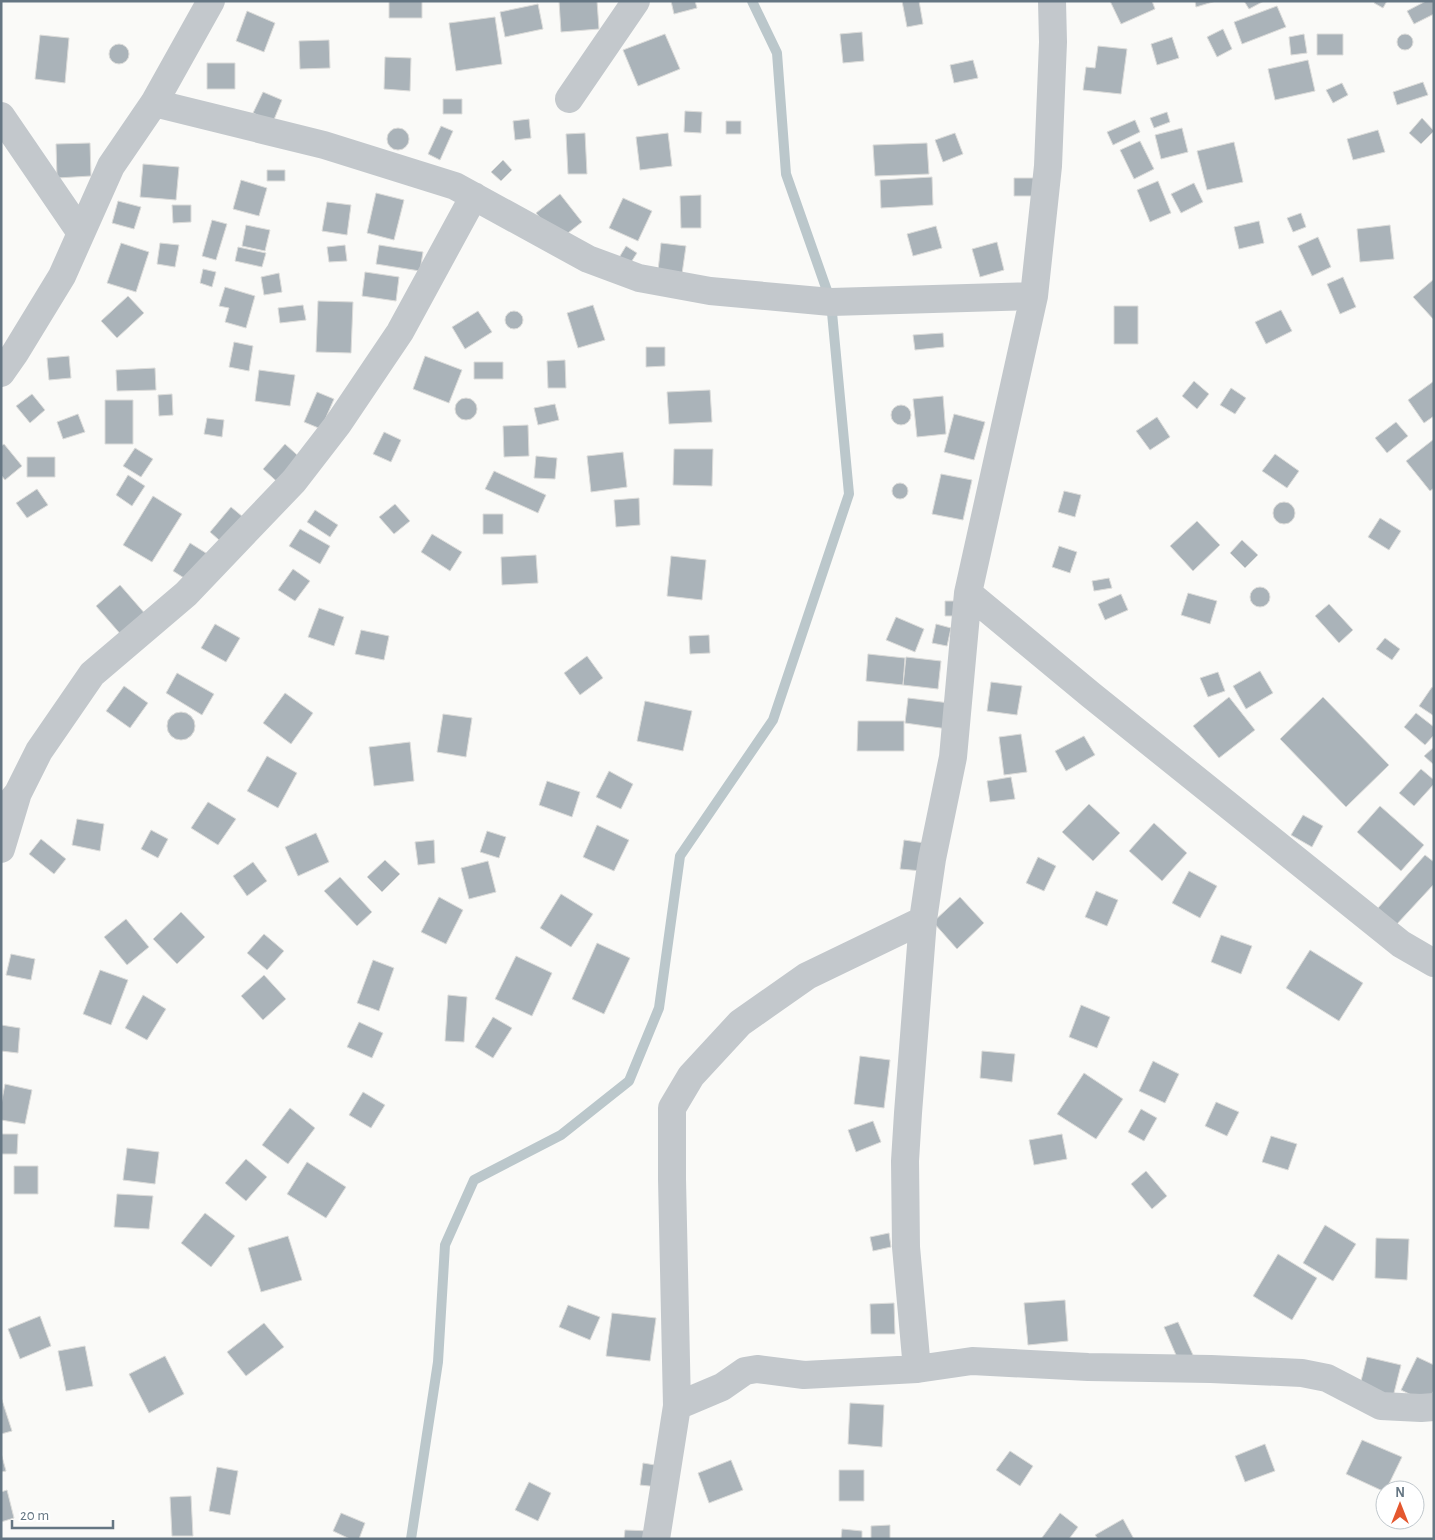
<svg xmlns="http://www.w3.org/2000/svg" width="1435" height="1540" font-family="'Alegreya Sans',sans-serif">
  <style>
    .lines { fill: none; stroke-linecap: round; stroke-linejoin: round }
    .stream { stroke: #bbc7cb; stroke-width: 10 }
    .building { fill: #aab3b9; stroke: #dcdcda }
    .minor { stroke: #c3c8cc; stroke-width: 28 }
  </style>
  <rect width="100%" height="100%" fill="#fafaf8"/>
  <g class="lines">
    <path class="stream" d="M411,1539L438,1362L445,1245L474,1180L561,1135L629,1081L659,1008L680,856L773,720L849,494L831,302L786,174L777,53L752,1"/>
  </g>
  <path class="building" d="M389,1H422V18H389Z
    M559,1H597L599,29L561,32Z
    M671,1H695L697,8L674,14Z
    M902,1H919L923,24L907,27Z
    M1110,1H1152L1155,9L1121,24Z
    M1195,1H1216L1196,7Z
    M1244,1H1264L1249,9Z
    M1375,1H1387L1383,8L1374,3Z
    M1426,1H1434V14L1414,24L1407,11Z
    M538,4L543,29L505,37L500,12Z
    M1277,6L1286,27L1242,44L1234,22Z
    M247,11L275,23L264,52L236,41Z
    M495,17L502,64L456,71L449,23Z
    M1223,29L1232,49L1217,57L1207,37Z
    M862,32L864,61L843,63L840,34Z
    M665,34L680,69L638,86L623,50Z
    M1304,34L1307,53L1291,55L1289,37Z
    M1317,34H1343V55H1317Z
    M1397 42a8 8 0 1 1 16 0a8 8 0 1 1-16 0Z
    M40,35L69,38L65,83L35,79Z
    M1172,37L1179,58L1157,65L1151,44Z
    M329,40L330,68L300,69L299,41Z
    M109 54a10 10 0 1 1 20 0a10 10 0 1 1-20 0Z
    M1098,46L1127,49L1121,94L1083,90L1086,67L1095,68Z
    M385,57L411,58L410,91L384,89Z
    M973,60L978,78L954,83L950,65Z
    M1308,60L1315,91L1275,100L1268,69Z
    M207,63H235V89H207Z
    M1423,82L1428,95L1397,105L1393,92Z
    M1342,83L1348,95L1333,103L1326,90Z
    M263,92L282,100L273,122L253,113Z
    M443,99H462V114H443Z
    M685,111L702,112L701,133L684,132Z
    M1167,112L1170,122L1154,128L1150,118Z
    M1422,118L1434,131L1421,144L1409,133Z
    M529,119L531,138L515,140L513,121Z
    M1135,120L1140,132L1113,145L1107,132Z
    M726,121H741V134H726Z
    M441,126L453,131L440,160L428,154Z
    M387 139a11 11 0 1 1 22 0a11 11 0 1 1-22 0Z
    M1182,128L1188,152L1161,159L1155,135Z
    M1378,130L1385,152L1353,160L1347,139Z
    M585,133L587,174H568L566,134Z
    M668,133L672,166L640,170L636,137Z
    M955,133L963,154L943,162L935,140Z
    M1140,141L1154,169L1134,179L1120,150Z
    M1234,142L1243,182L1207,190L1197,151Z
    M90,143L91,176L57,178L56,144Z
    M927,143L929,174L875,176L873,145Z
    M503,160L512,170L501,181L491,172Z
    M143,164L179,167L176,200L140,197Z
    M267,170H285V181H267Z
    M932,177L933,205L881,208L880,180Z
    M1014,178H1038V196H1014Z
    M241,180L267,188L259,216L233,209Z
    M1158,181L1171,213L1150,222L1137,190Z
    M1194,183L1203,202L1181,213L1171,194Z
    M376,193L404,200L394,240L367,233Z
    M560,194L582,222L559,240L536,213Z
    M701,195V228H681L680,196Z
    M623,198L652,211L638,241L609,228Z
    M118,201L141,207L134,229L112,223Z
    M327,202L351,205L347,235L322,231Z
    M172,205H191V222L173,223Z
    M1301,213L1306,227L1293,232L1287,218Z
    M212,220L227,224L216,260L202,256Z
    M1259,221L1264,243L1239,249L1234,227Z
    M246,225L270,230L265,251L242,246Z
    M1390,225L1394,259L1360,262L1357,229Z
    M936,226L942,248L913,256L907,234Z
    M1318,237L1331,267L1312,276L1298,246Z
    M997,242L1004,270L980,277L972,249Z
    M121,243L149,252L136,292L107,283Z
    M160,243L179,245L175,267L157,264Z
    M661,243L686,246L682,274L658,271Z
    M345,245L347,261L329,262L327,247Z
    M379,245L423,252L420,271L376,264Z
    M626,246L637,253L628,267L617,261Z
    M238,247L266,253L262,267L235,261Z
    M203,269L216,272L212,287L200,283Z
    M365,272L399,277L396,301L362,296Z
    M279,273L282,292L264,295L261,277Z
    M1343,277L1356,307L1340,314L1327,284Z
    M1434,279V320L1413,297Z
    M225,287L255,296L246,328L225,322L229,308L219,306Z
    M128,296L144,313L117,338L101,321Z
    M318,301L353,302L351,353L316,352Z
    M303,305L306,320L280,323L278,308Z
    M593,305L605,340L578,348L567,313Z
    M1114,306H1138V344H1114Z
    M1281,310L1292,331L1266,344L1255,322Z
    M505 320a9 9 0 1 1 18 0a9 9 0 1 1-18 0Z
    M478,311L492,332L465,349L452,327Z
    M943,333L944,347L915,350L913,335Z
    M234,342L253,346L249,371L229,367Z
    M646,347H665V366L646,367Z
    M69,356L71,378L49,380L47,358Z
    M425,356L462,370L449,403L413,389Z
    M565,360L566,388H548L547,361Z
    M474,362H503V379H474Z
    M155,368L156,390L117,391L116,370Z
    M259,370L295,375L290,406L255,401Z
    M1194,381L1209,394L1197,409L1182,396Z
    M1434,381V416L1424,423L1408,400Z
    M1231,388L1246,398L1235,414L1220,405Z
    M710,390L712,422L669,424L667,392Z
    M317,392L334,399L321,429L304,422Z
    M32,394L45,410L30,423L16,406Z
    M172,394L173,415L159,416L158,395Z
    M943,396L946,434L917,437L913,399Z
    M455 409a11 11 0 1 1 22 0a11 11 0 1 1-22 0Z
    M105,400H133V444H105Z
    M555,404L559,420L538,425L534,408Z
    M891 415a10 10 0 1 1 20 0a10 10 0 1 1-20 0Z
    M78,414L85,432L63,439L57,422Z
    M954,414L985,422L974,460L944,452Z
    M1157,417L1170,437L1150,450L1136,431Z
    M207,418L224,420L222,437L204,434Z
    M1396,422L1408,436L1387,453L1375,438Z
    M528,425L529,456L504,457L503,426Z
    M384,432L401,440L391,462L373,454Z
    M1434,439V488L1430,491L1406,461Z
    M4,444L22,466L5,480L1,475V446Z
    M285,444L305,462L283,487L263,469Z
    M135,448L153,459L141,477L123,466Z
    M674,449H713L712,486L673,485Z
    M623,452L627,487L591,492L587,456Z
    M1275,454L1299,471L1287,488L1262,471Z
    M536,456L557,458L555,479L534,478Z
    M27,457H55V477H27Z
    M494,471L546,495L538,513L485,489Z
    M941,474L972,480L963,520L932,514Z
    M128,475L145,486L132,506L116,495Z
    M892 491a8 8 0 1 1 16 0a8 8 0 1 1-16 0Z
    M37,489L48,505L27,518L16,503Z
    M1064,491L1081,495L1075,517L1058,512Z
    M153,496L182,514L152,562L123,545Z
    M639,498L640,525L616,527L614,500Z
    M1273 513a11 11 0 1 1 22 0a11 11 0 1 1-22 0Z
    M395,504L410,521L394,534L379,517Z
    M231,507L249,522L227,547L210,532Z
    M315,510L338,525L330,537L307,522Z
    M483,514H503V534H483Z
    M1380,518L1401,531L1389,550L1368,537Z
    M1197,521L1220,545L1193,571L1170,546Z
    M300,529L330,546L320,564L289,546Z
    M432,534L462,552L450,571L421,552Z
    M1242,540L1258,555L1245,568L1230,553Z
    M190,543L209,555L192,583L173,571Z
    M1059,546L1077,552L1070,573L1052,567Z
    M536,555L538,583L502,585L501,557Z
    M671,556L706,560L702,600L667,596Z
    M293,569L310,581L295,601L278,590Z
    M1109,578L1112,588L1094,591L1092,581Z
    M120,585L147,616L123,637L96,606Z
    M1250 597a10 10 0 1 1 20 0a10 10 0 1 1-20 0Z
    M1188,593L1217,601L1210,624L1181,615Z
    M1121,594L1128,610L1105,620L1098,604Z
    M945,601H963V616H945Z
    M1329,604L1353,630L1339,643L1315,616Z
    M319,608L344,617L334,646L308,637Z
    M896,617L924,629L915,652L886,640Z
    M215,624L240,638L226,662L201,648Z
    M936,624L951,628L947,646L932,643Z
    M361,630L389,636L384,660L355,654Z
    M709,635L710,653L690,654L689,636Z
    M1385,638L1400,649L1392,660L1376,649Z
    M868,654L905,658L903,685L866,681Z
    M587,656L603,678L580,695L564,673Z
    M906,657L941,661L938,689L903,685Z
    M1260,671L1273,693L1246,709L1233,686Z
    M1218,672L1225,691L1208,697L1200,678Z
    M177,673L214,694L202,715L166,693Z
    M991,682L1022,686L1017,715L987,711Z
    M124,686L148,703L130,728L106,711Z
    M1432,687L1434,688V716L1419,706Z
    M285,693L313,713L291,744L263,723Z
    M1229,697L1255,730L1219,758L1193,726Z
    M1323,697L1389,765L1346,807L1280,739Z
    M908,698L958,704L955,730L905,723Z
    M645,701L692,711L683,751L637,741Z
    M167 726a14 14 0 1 1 28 0a14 14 0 1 1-28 0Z
    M1416,713L1434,727V735L1425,745L1404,727Z
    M443,714L472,718L466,757L437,752Z
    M858,721H904V751H857Z
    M1021,734L1027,772L1004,775L999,737Z
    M1084,736L1095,755L1066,771L1055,751Z
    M410,742L414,781L374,786L369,747Z
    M1434,747V765L1424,756Z
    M267,756L297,773L278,808L247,791Z
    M1421,769L1434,780V784L1414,806L1399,793Z
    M609,771L633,784L621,809L596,797Z
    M1011,777L1015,799L990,802L987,781Z
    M547,781L580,792L572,817L539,805Z
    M208,802L236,819L218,845L191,828Z
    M1089,804L1120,833L1093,861L1062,832Z
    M1380,806L1424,845L1401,871L1357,832Z
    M1303,815L1323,826L1312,847L1291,835Z
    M77,819L104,824L100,851L72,845Z
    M1154,823L1187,853L1162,881L1129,851Z
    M597,825L629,840L614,871L583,857Z
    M151,830L168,839L158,858L141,849Z
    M487,831L506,837L499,858L480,852Z
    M316,833L329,862L298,876L285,847Z
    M41,839L66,859L54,874L29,854Z
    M434,840L435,863L418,865L415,842Z
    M904,840L925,843L922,871L900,869Z
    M1425,855L1434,862V884L1396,925L1378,908Z
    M1038,857L1056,866L1044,891L1026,883Z
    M385,860L400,874L382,892L367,877Z
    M488,861L496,892L469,899L461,868Z
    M253,862L267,881L247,896L233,876Z
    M1189,871L1217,886L1200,918L1172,903Z
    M340,877L372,912L357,926L324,891Z
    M1096,891L1118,900L1107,926L1085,917Z
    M561,894L593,914L571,947L540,928Z
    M439,897L463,910L446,944L421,932Z
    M960,897L984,923L957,949L933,922Z
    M181,912L205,937L177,964L153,939Z
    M126,919L149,947L127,965L104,937Z
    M264,934L284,951L267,970L247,953Z
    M1221,935L1252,946L1241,974L1211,962Z
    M597,943L630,958L604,1014L572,999Z
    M1310,950L1363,983L1339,1021L1286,988Z
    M11,954L35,959L31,980L6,975Z
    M516,956L552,973L532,1016L495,999Z
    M373,960L394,968L379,1011L357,1003Z
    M100,970L128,980L111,1025L83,1014Z
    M264,975L286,999L263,1020L241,996Z
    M143,995L166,1009L147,1040L125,1028Z
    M448,995L467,997L464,1042L445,1041Z
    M1081,1005L1110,1017L1097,1048L1069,1037Z
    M493,1017L512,1028L493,1058L475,1047Z
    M359,1022L383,1033L372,1058L347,1047Z
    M1,1025L20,1028L18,1053L1,1051Z
    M982,1051L1015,1054L1012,1082L980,1078Z
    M860,1056L890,1060L884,1108L854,1104Z
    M1153,1061L1179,1074L1165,1103L1139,1091Z
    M1084,1073L1123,1099L1096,1139L1057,1114Z
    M5,1084L32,1090L25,1124L1,1120V1105Z
    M363,1092L385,1105L371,1128L349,1115Z
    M1216,1102L1239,1112L1227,1136L1205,1126Z
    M290,1108L315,1128L288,1164L262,1145Z
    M1141,1109L1157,1118L1144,1141L1128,1132Z
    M873,1121L881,1142L856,1152L848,1130Z
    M1,1134H18L17,1154H1Z
    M1062,1134L1067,1159L1034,1165L1029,1140Z
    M1271,1136L1297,1144L1288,1170L1262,1162Z
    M127,1148L159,1152L155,1184L123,1180Z
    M246,1159L267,1177L246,1201L225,1183Z
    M307,1162L346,1187L326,1218L287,1194Z
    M14,1166H38V1194H14Z
    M1146,1171L1167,1196L1152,1209L1131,1184Z
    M117,1194L153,1196L149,1229L114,1227Z
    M205,1213L235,1236L211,1267L181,1243Z
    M1325,1225L1356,1244L1333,1281L1303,1263Z
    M889,1233L891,1247L873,1251L870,1237Z
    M288,1236L302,1280L261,1292L248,1248Z
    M1376,1238L1409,1239L1407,1280L1375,1278Z
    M1278,1254L1317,1278L1292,1320L1253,1296Z
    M1065,1300L1068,1341L1028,1345L1024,1303Z
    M894,1303L895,1334H871L870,1304Z
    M568,1305L600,1317L590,1340L559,1327Z
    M612,1313L656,1318L650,1361L606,1356Z
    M40,1316L51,1346L20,1359L8,1329Z
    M1178,1322L1193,1355L1179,1362L1164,1327Z
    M264,1323L284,1347L246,1376L227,1352Z
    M85,1346L93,1386L66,1391L58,1351Z
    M165,1356L184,1394L149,1413L129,1374Z
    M1367,1357L1401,1365L1393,1397L1359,1389Z
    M1417,1357L1434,1365V1390L1428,1403L1401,1390Z
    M1,1397L12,1431L1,1434Z
    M850,1403L884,1405L882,1447L848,1444Z
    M1362,1440L1402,1457L1385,1492L1346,1474Z
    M1265,1444L1275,1471L1245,1482L1235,1456Z
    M1010,1451L1033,1466L1020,1486L996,1470Z
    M1,1453L6,1471L1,1472Z
    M731,1460L743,1490L709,1503L698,1473Z
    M643,1463L661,1466L659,1487L640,1485Z
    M217,1467L238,1471L230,1515L209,1511Z
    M839,1470H864V1501H839Z
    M529,1482L551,1493L538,1521L515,1510Z
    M7,1490L14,1518L1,1522V1492Z
    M191,1496L193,1536H172L170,1497Z
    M341,1513L365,1523L359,1539H350L333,1531Z
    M1060,1513L1078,1527L1069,1539H1041Z
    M1123,1519L1134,1539H1098L1095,1535Z
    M890,1525V1539H871V1526Z
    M842,1529L862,1531V1539H841Z
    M625,1530L651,1531L650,1539H624Z"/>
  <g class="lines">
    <path class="minor" d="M569,99L636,1
      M154,103L324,145L455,186L588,259L639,278L710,291L831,302L1034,296
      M1,116L81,233
      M1,373L15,353L62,276L111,166L154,103L211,1
      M968,593L1091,695L1401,944L1434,963
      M1,814L18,793L39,751L92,674L186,594L294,481L338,424L400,332L474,196
      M1,849L17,796
      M917,1369L906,1247L905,1161L908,1113L923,920L932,859L953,757L968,593L1034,296L1048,166L1053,42L1052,1
      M677,1406L722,1387L745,1371L757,1369L804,1375L917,1369L972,1361L1088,1367L1211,1369L1302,1373L1327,1378L1381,1406L1421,1408L1434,1407
      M656,1539L677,1406L672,1179V1108L691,1076L740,1023L807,976L923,920"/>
  </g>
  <rect width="1435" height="1540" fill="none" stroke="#657683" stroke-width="5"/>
  <g transform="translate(1400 1505)"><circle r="24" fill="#ffffff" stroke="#c1c8cd"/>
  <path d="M0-4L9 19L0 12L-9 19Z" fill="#e4572e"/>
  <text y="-8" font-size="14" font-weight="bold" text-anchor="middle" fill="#657683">N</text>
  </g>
  <path d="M12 1520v8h101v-8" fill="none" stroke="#657683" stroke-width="2.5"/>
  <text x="20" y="1520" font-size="15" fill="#657683" stroke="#ffffff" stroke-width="4" paint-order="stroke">20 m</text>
</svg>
